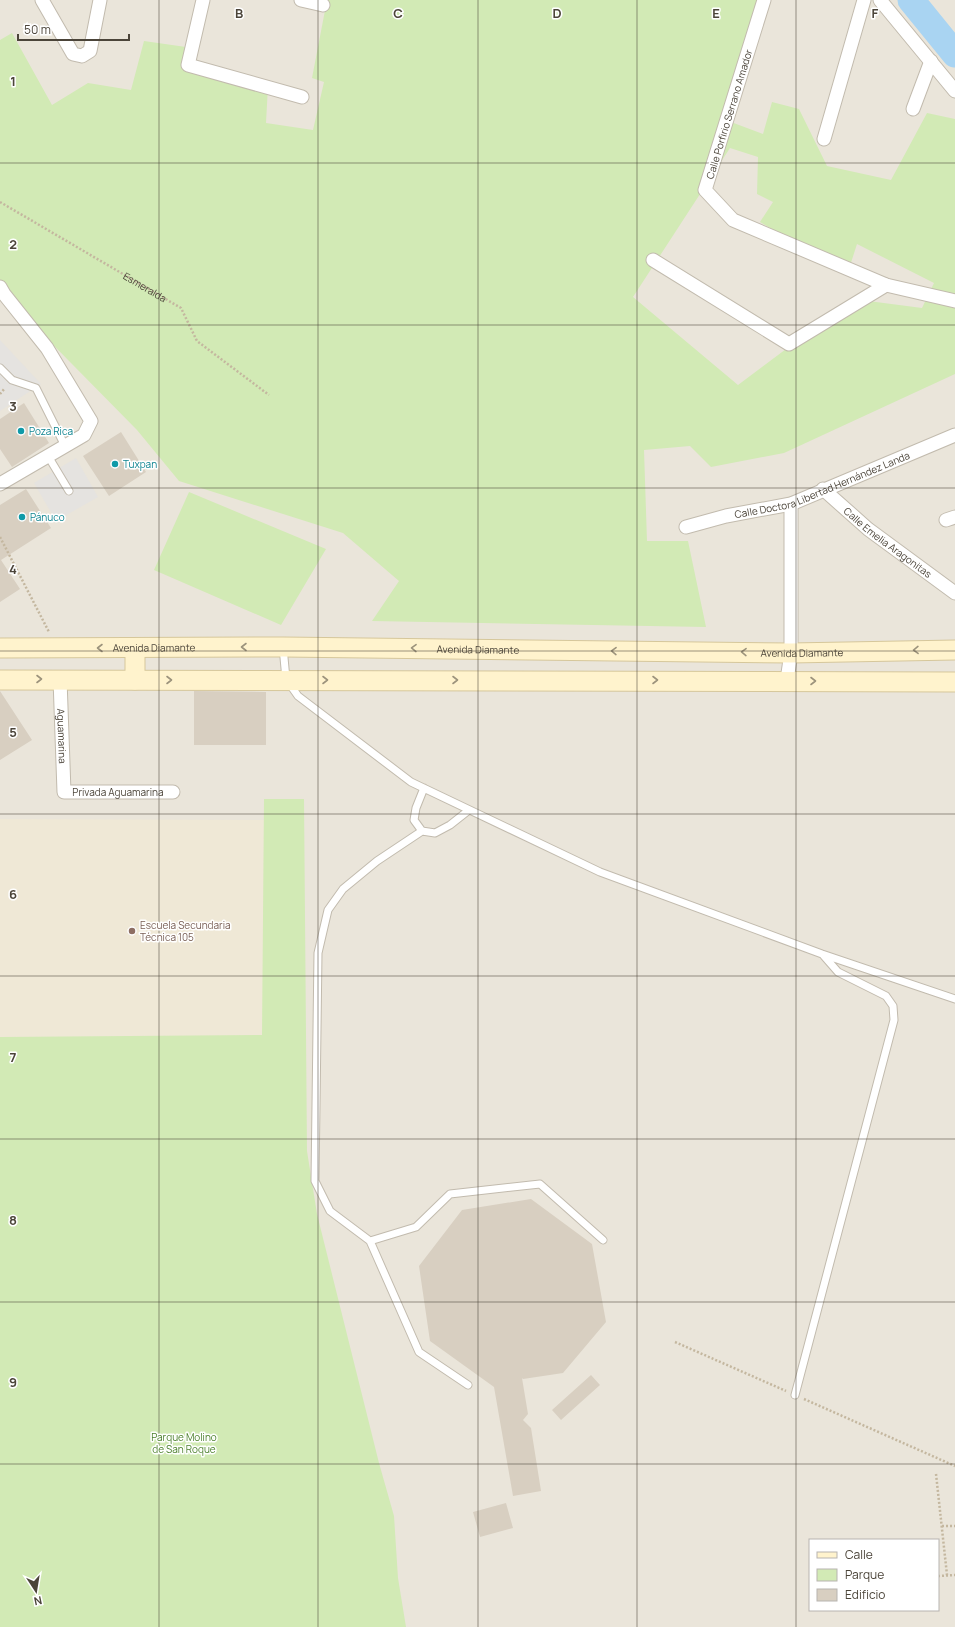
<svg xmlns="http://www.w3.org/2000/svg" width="955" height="1627" font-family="Manrope,sans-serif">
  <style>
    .residential { fill: #eae5da; fill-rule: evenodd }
    .education { fill: #efe8d6 }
    .green { fill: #d2eab5; fill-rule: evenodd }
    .parking { fill: #e5e3e0 }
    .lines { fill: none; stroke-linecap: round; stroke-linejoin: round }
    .river { stroke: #a9d4f2; stroke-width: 27 }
    .building { fill: #d8cfc1 }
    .lane-casing { stroke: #c2bbae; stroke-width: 9 }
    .street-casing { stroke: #c2bbae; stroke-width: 15 }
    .secondary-casing { stroke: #d6c79b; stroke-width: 21 }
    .path { stroke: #c4b79f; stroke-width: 2.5; stroke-dasharray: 2 2; stroke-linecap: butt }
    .lane { stroke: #fff; stroke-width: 7 }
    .street { stroke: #fff; stroke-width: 13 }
    .secondary { stroke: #fff3cd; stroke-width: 19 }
    .oneway { stroke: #9c937c }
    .grid { fill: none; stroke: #4b4439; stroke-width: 1; stroke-opacity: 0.55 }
    .culture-dot { fill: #0f9aa8; stroke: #fff; stroke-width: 1.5 }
    .education-dot { fill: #8d6e63; stroke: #fff; stroke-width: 1.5 }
    .labels { text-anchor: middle; stroke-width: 3; stroke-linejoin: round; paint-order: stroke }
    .street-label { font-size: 10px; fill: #4b4439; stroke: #fff }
    .culture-label { font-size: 10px; fill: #0d838f; stroke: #fff; text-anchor: start }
    .education-label { font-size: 10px; fill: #785e54; stroke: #fff; text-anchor: start }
    .park-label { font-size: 10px; fill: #4a7f2a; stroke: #fff }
    .grid-label { font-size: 13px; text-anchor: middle; font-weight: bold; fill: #4b4439; stroke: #fff; stroke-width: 3; stroke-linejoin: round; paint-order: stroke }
  </style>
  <rect width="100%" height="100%" fill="#f6f3ec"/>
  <path class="residential" d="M0,0H955V1627H0ZM810,1540H938V1610H810Z"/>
  <path class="education" d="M0,819L264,820L263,1042H0Z"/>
  <path class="green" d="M327,0H760L731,122L763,134L772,102L799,109L827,166L891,180L927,113L955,119V374L784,453L711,467L690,446L644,450L647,541H688L706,627L372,621L399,581L343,533L179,481L137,430L7,298L0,293V40L12,33L52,105L88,83L131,90L144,41L186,47L182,67L268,86L266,123L313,130L324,82L312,78ZM730,148L758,157L757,194L773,202L760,222L848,272L857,244L934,283L922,308L853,299L738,385L633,297Z
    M189,492L326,549L281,625L154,570Z
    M264,799H304L307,1151L317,1214L379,1463L394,1516L398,1578L406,1627H0V1037L262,1035Z"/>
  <path class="parking" d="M0,340L41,384L0,411Z
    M76,458L98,497L56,521L34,483Z"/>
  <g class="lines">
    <path class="river" d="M911,0L955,54"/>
  </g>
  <path class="building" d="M24,403L49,443L12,467L0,449V419Z
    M121,432L146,472L109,496L83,456Z
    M26,489L51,528L1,560L20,589L0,602V505Z
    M0,691L32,740L0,760Z
    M194,691L266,692V745H194Z
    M531,1199L592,1244L606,1322L563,1373L523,1379L522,1378L528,1414L523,1420L531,1428L541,1491L513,1496L494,1387L430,1341L419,1266L462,1210Z
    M591,1375L600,1385L561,1420L552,1410Z
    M506,1503L513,1528L480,1537L473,1512Z"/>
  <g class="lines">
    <g class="lane-casing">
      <path id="lane" d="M0,368L12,380L36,388L65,446
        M48,456L69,491
        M283,647L286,679L298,696L411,782L600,872L822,954L955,999
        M424,788L416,808L414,820L422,831L435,833L450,825L469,810
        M422,831L377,861L343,889L328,910L318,953L315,1181L330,1211L370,1241L419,1352L468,1385
        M370,1241L416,1227L450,1194L540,1184L603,1240
        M795,1395L894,1020L893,1006L886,996L838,972L824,956"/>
    </g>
    <g class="street-casing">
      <g id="street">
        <path d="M42,0L73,54L82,56L90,51L100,0"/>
        <path d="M203,0L188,65L302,97"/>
        <path d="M301,0L323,5"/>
        <path d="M764,0L705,190L733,220L886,285L955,301"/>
        <path d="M880,0L955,91"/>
        <path d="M913,109L931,61"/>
        <path d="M824,139L864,0"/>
        <path d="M653,260L789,344L886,285"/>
        <path d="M0,287L4,294L47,348L91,421L84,435L0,484"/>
        <path id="s2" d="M823,489L868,529L955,593"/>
        <path d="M946,520L955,517"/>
        <path id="s3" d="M686,527L726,516L791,504L955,435"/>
        <path id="s4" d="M60,679L64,792H173"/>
        <path d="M787,680L791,653V504"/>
      </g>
    </g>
    <g class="secondary-casing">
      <g id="secondary">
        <path id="s5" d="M0,648L283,647L791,653L955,650"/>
        <path d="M135,648V680"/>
        <path d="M0,680L955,682"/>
      </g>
    </g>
    <g class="path">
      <path id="s1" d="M0,202L181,308L197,341L269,395"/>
      <path d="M0,394L5,388"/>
      <path d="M0,537L49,632"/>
      <path d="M675,1342L786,1391"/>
      <path d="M804,1399L955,1466"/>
      <path d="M936,1474L947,1575"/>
      <path d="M942,1526H955"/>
      <path d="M938,1576L955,1575"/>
    </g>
    <use href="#lane" class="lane"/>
    <use href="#street" class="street"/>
    <use href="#secondary" class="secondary"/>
  </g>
  <defs><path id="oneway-chevron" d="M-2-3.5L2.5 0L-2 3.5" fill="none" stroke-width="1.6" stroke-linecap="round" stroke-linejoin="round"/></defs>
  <g class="oneway">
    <use href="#oneway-chevron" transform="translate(244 647) rotate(180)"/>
    <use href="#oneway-chevron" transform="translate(100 648) rotate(180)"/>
    <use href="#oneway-chevron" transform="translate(414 648) rotate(-179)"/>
    <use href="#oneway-chevron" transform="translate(916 650) rotate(179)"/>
    <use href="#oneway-chevron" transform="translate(614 651) rotate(-179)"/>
    <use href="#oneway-chevron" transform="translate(744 652) rotate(-179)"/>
    <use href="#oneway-chevron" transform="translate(39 679)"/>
    <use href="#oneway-chevron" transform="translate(169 680)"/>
    <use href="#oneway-chevron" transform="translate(325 680)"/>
    <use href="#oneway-chevron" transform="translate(455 680)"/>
    <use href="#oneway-chevron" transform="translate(655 680)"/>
    <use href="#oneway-chevron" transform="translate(813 681)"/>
  </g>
  <path class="grid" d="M159,0V1627M318,0V1627M478,0V1627M637,0V1627M796,0V1627M0,163H955M0,325H955M0,488H955M0,651H955M0,814H955M0,976H955M0,1139H955M0,1302H955M0,1464H955"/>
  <g class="culture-dot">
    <circle cx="21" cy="431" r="4"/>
    <circle cx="115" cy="464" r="4"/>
    <circle cx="22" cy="517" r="4"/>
  </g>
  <circle class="education-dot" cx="132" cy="931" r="4"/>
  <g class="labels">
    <g class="street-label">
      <text transform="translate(729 114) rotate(-73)" y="4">Calle Porfirio Serrano Amador</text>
      <text dy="4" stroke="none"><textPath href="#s1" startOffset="168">Esmeralda</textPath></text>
      <text dy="4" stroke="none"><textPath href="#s3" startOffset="143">Calle Doctora Libertad Hernández Landa</textPath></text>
      <text dy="4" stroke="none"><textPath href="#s2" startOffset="84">Calle Emelia Aragonitas</textPath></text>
      <text dy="4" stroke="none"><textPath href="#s5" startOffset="154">Avenida Diamante</textPath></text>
      <text dy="4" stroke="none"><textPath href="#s5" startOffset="478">Avenida Diamante</textPath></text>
      <text dy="4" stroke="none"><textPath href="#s5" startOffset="802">Avenida Diamante</textPath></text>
      <text dy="4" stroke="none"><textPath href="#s4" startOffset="57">Aguamarina</textPath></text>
      <text dy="4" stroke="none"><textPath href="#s4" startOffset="167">Privada Aguamarina</textPath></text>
    </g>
    <g class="culture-label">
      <text x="29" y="435">Poza Rica</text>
      <text x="123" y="468">Tuxpan</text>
      <text x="30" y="521">Pánuco</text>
    </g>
    <g class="education-label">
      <text x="140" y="929">Escuela Secundaria<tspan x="140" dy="12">Técnica 105</tspan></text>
    </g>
    <g class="park-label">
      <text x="184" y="1441">Parque Molino<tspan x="184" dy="12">de San Roque</tspan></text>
    </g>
  </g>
  <g class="grid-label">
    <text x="239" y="18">B</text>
    <text x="398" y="18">C</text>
    <text x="557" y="18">D</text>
    <text x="716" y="18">E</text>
    <text x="875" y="18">F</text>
    <text x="13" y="86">1</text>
    <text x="13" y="249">2</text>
    <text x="13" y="411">3</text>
    <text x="13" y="574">4</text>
    <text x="13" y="737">5</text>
    <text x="13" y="899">6</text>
    <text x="13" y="1062">7</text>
    <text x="13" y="1225">8</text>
    <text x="13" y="1387">9</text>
  </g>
  <rect x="809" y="1539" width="130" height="72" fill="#ffffff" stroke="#b7b4b0"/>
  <rect x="817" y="1552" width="20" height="6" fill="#fff3cd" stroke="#b7b4b0"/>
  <text x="845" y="1559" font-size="12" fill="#4b4439">Calle</text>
  <rect x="817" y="1569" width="20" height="12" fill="#d2eab5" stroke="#b7b4b0"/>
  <text x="845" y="1579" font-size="12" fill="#4b4439">Parque</text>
  <rect x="817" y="1589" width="20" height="12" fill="#d8cfc1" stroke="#b7b4b0"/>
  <text x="845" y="1599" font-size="12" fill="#4b4439">Edificio</text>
  <g transform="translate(36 1591) rotate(168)" stroke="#ffffff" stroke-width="3" paint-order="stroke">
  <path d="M0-3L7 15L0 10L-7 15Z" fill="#4b4439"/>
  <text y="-6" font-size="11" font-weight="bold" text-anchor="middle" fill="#4b4439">N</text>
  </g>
  <path d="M18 34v6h111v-6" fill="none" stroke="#4b4439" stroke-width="2"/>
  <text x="24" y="34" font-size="12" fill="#4b4439" stroke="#ffffff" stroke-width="3" paint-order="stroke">50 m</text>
</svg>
